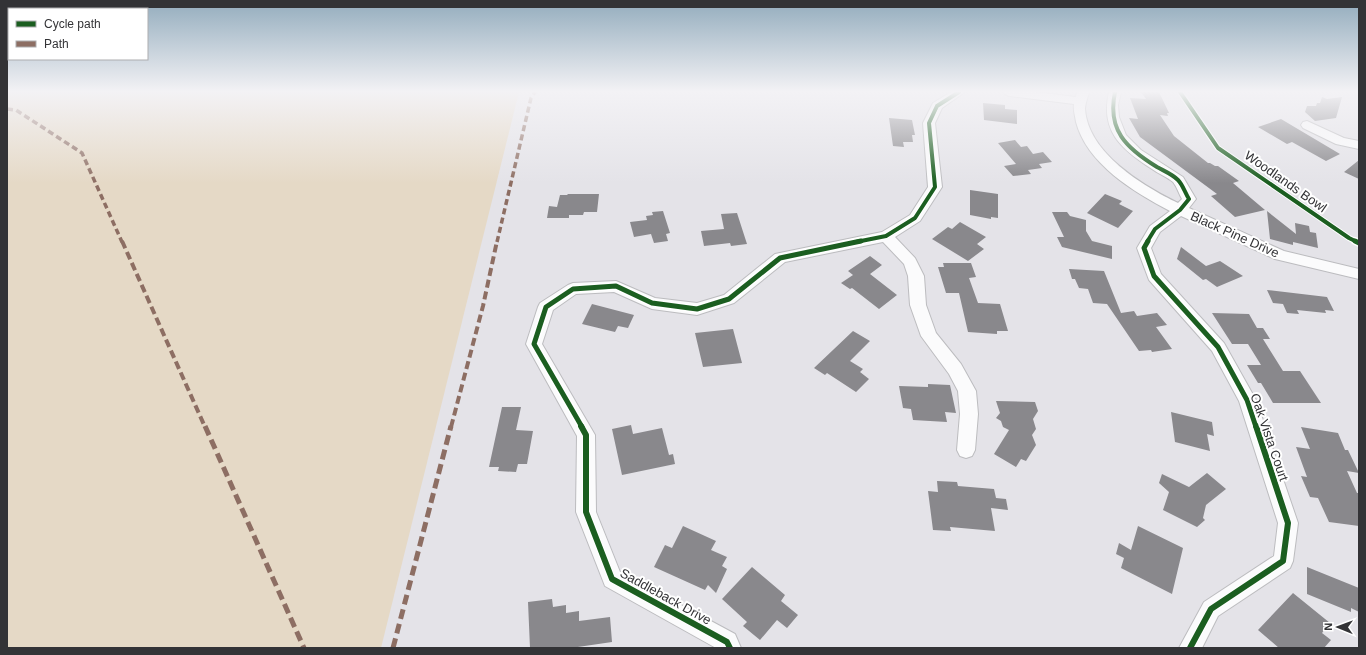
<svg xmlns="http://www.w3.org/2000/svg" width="1366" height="655" font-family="Helvetica,sans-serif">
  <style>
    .green { fill: #e5d9c6 }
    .building { fill: #89888c }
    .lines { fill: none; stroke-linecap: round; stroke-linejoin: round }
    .minor-casing { stroke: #bcbcbf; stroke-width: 2 }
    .minor { fill: #fbfbfc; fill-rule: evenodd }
    .quiet-far2 { stroke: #8d6e63; stroke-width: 3.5; stroke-dasharray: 6 3.5; stroke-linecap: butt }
    .quiet-far1 { stroke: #8d6e63; stroke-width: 4; stroke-dasharray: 8 4; stroke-linecap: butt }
    .quiet { stroke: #8d6e63; stroke-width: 5; stroke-dasharray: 10 5; stroke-linecap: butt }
    .cycleway-far2-casing { stroke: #fff; stroke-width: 6 }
    .cycleway-far1-casing { stroke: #fff; stroke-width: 8 }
    .cycleway-casing { stroke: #fff; stroke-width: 8 }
    .cycleway-far2 { stroke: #1b5e20; stroke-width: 4 }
    .cycleway-far1 { stroke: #1b5e20; stroke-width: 5 }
    .cycleway { stroke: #1b5e20; stroke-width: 6 }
    .labels { text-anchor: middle; stroke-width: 4; stroke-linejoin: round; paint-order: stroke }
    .street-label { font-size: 13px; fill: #333336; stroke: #fff }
  </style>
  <rect width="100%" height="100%" fill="#e4e3e8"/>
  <path class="green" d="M7,92H519L381,648H7Z"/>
  <path class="building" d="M1141,92H1159L1169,113H1167L1168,116L1160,115L1174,136L1208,163H1210L1215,166H1218L1239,181L1233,183L1265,210L1235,217L1211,196L1217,194L1140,137L1129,118L1138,119L1130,98L1146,99Z
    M1322,97L1327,99L1342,97L1336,118L1315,121L1305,112L1307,106H1316L1317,103H1320Z
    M983,103L1005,105V109L1017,110V124L984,120Z
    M889,118L912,120L915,135H912L913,142H903L904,147L893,146Z
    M1281,119L1340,154L1326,161L1292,142L1287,144L1258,127Z
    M1015,140L1021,147L1027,146L1033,154L1043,152L1052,162L1039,164L1042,168L1028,170L1031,174L1013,176L1004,166L1016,164L998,143Z
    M1359,160V179L1344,172Z
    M970,190L998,194V218L991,217V219L970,215Z
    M568,194H599L597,212H584L583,215H569V218H547L549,206L557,207L560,195H567Z
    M1105,194L1122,201L1119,204L1133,211L1118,228L1087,213Z
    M663,211L670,233L666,234L668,241L654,243L651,234L634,237L630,222L647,220L646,216L653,215L652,212Z
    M1267,211L1296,234L1295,223L1309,226L1310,232L1316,233L1318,248L1293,242V245L1270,239Z
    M1052,212H1067L1070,216L1086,220V231L1092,241L1112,246V259L1062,247L1057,237H1064Z
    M737,213L747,244L731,246L730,243L704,246L701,231L724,229L721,214Z
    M960,222L986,237L977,244L984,249L968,261L932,239L948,227L952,229Z
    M1181,247L1206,266L1220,261L1243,276L1217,287L1206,279L1203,280L1177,259Z
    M870,256L882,265L870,274L897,295L879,309L852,288L850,289L841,283L853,275L848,271Z
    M943,263H971L976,277L969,278L978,303L1000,304L1008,331H997V334L968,332L959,293H946L938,267H944Z
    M1069,269L1104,271L1121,313L1134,311L1137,316L1157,313L1167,325L1156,327L1172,349L1152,352L1151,350L1139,351L1107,304L1093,303L1088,289L1079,288L1075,279H1072Z
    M1267,290L1327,297L1334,311L1325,310L1326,313L1297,310L1299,314L1287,313L1283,304L1273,303Z
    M592,304L634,315L628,328L618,326L615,332L582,324Z
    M1212,313L1249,314L1257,328H1263L1270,339H1263L1283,371H1300L1321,403H1273L1261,383H1258L1247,365H1261L1248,344H1232Z
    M733,329L742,363L703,367L695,333Z
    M853,331L870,341L850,361L863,369L860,372L869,379L856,392L827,373L825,375L814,368Z
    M928,384L950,385L956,413L945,412L947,422L913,420L911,409L903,408L899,386L928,387Z
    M996,401L1035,402L1038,411L1033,419L1036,429L1032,435L1036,445L1026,461L1021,459L1016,467L994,454L1009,430L1003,427L1001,421L996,418L1000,413Z
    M502,407H521L516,430L533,431L527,464H518L516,472L498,471L499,467H489Z
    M1171,412L1212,422L1214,436L1207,434L1210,451L1175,442Z
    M631,425L633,434L662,428L669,455L673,454L675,464L622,475L612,429Z
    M1301,427L1338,433L1345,450H1348L1359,473L1347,471L1357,493H1359V526L1329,522L1318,498L1310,497L1301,476L1307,477L1296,447L1310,449Z
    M1207,473L1226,489L1206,505L1203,518L1205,520L1197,527L1163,510L1169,492L1159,483L1162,474L1189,487Z
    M937,481L957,482L958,486L994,489L996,498L1006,499L1008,510L991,508L995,531L950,527L951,531L933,530L928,491L938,492Z
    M683,526L716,541L711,550L727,557L722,566L727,569L716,593L708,585L705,590L654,567L665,545L672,548Z
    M1138,526L1183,548L1172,594L1121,568L1124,558L1116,554L1119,543L1131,550Z
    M752,567L785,595L781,601L798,615L787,628L777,620L760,640L743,626L747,622L722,599Z
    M1307,567L1359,588V612L1351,608V612L1307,594Z
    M1293,593L1330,623L1322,633L1331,640L1324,648H1279L1258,630Z
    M552,599L553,607L566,605V613L579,611V621L610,617L612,642L571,648H530L528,602Z"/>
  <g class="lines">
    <g class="minor-casing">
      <path id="minor" d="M951,92H965L942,108L935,123L942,187L920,221L895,237L915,258L924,276L926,305L936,333L961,364L976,391L978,414L975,450L972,456L966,458L960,456L957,450L960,414L958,391L949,374L921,336L910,305L908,276L904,264L883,242L785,262L734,303L697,315L652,309L614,292L576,294L553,310L542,344L595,435L596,512L620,572L735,634L741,648H716L605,586L576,512L577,436L526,344L538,307L540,303L568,285L573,283L616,281L655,298L697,303L724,295L775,254L882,232L910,215L928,187L923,123L933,103Z
        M1003,92H1035L1076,97L1077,92H1089C1088,97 1085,104 1085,109C1088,153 1143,186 1178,203L1182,199C1179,194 1177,187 1173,182C1167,177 1159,174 1152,169C1121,149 1100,131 1109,92H1121L1118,105L1119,117L1126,135L1141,150L1183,177L1196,199L1189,208L1284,251L1359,269V279L1275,259L1181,216L1160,232L1151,248L1161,274L1224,343L1256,400L1298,523L1293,561L1290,568L1218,616L1202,648H1179L1204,602L1274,556L1278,523L1239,401L1212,351L1149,280L1137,248L1150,226L1170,211C1134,192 1087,164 1076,122C1075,115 1073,110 1074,104L1009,96L1005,94Z
        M1307,121L1344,138L1359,141V149L1336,144L1303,128L1301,125L1303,122Z"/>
    </g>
    <use href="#minor" class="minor"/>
    <path class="quiet-far2" d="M7,109L16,110L82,153L122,242
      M497,242L531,98L535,92"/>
    <path class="quiet-far1" d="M122,241L205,427
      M451,427L483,306L497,241"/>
    <path class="quiet" d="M205,426L304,648
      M393,648L451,426"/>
    <g class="cycleway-far2-casing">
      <path id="cycleway-far2" d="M1115,92C1107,130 1126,148 1157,167C1164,171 1172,174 1178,180C1183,185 1185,193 1189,199L1180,210L1155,229L1147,242
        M1180,92L1218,148L1349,238L1357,242
        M856,242L886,236L915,218L935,187L929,123L937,106L959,92"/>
    </g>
    <g class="cycleway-far1-casing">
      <path id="cycleway-far1" d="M1148,241L1144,248L1154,276L1218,347L1247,400L1256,427
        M1355,241L1359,243
        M582,427L534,344L546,307L573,289L616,286L652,303L697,309L729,299L780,258L861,241"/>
    </g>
    <g class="cycleway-casing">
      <path id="cycleway" d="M581,426L586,435V512L612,579L727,642L730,648
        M1190,648L1211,609L1283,561L1288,523L1256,426"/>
    </g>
    <use href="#cycleway-far2" class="cycleway-far2"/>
    <use href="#cycleway-far1" class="cycleway-far1"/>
    <use href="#cycleway" class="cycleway"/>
  </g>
  <linearGradient id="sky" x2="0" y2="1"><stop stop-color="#93acbd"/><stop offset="0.5" stop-color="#f3f2f5"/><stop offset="1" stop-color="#f3f2f5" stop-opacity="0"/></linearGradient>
  <rect width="1366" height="183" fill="url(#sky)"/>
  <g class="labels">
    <g class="street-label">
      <text transform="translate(1286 181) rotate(35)" y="5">Woodlands Bowl</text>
      <text transform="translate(1235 234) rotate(24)" y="5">Black Pine Drive</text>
      <text transform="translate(1270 437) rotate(71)" y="5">Oak Vista Court</text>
      <text transform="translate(666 596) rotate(29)" y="5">Saddleback Drive</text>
    </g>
  </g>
  <rect width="1366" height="655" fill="none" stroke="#333336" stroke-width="16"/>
  <rect x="8" y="8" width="140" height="52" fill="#ffffff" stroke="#adadaf"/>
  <rect x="16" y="21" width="20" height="6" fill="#1b5e20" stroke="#adadaf"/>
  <text x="44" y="28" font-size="12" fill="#333336">Cycle path</text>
  <rect x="16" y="41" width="20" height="6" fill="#8d6e63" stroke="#adadaf"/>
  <text x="44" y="48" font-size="12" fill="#333336">Path</text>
  <g transform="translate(1338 627) rotate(271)" stroke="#ffffff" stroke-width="3" paint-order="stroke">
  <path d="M0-3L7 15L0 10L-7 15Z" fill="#333336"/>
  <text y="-6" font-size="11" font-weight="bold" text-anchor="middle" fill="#333336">N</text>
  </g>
</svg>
